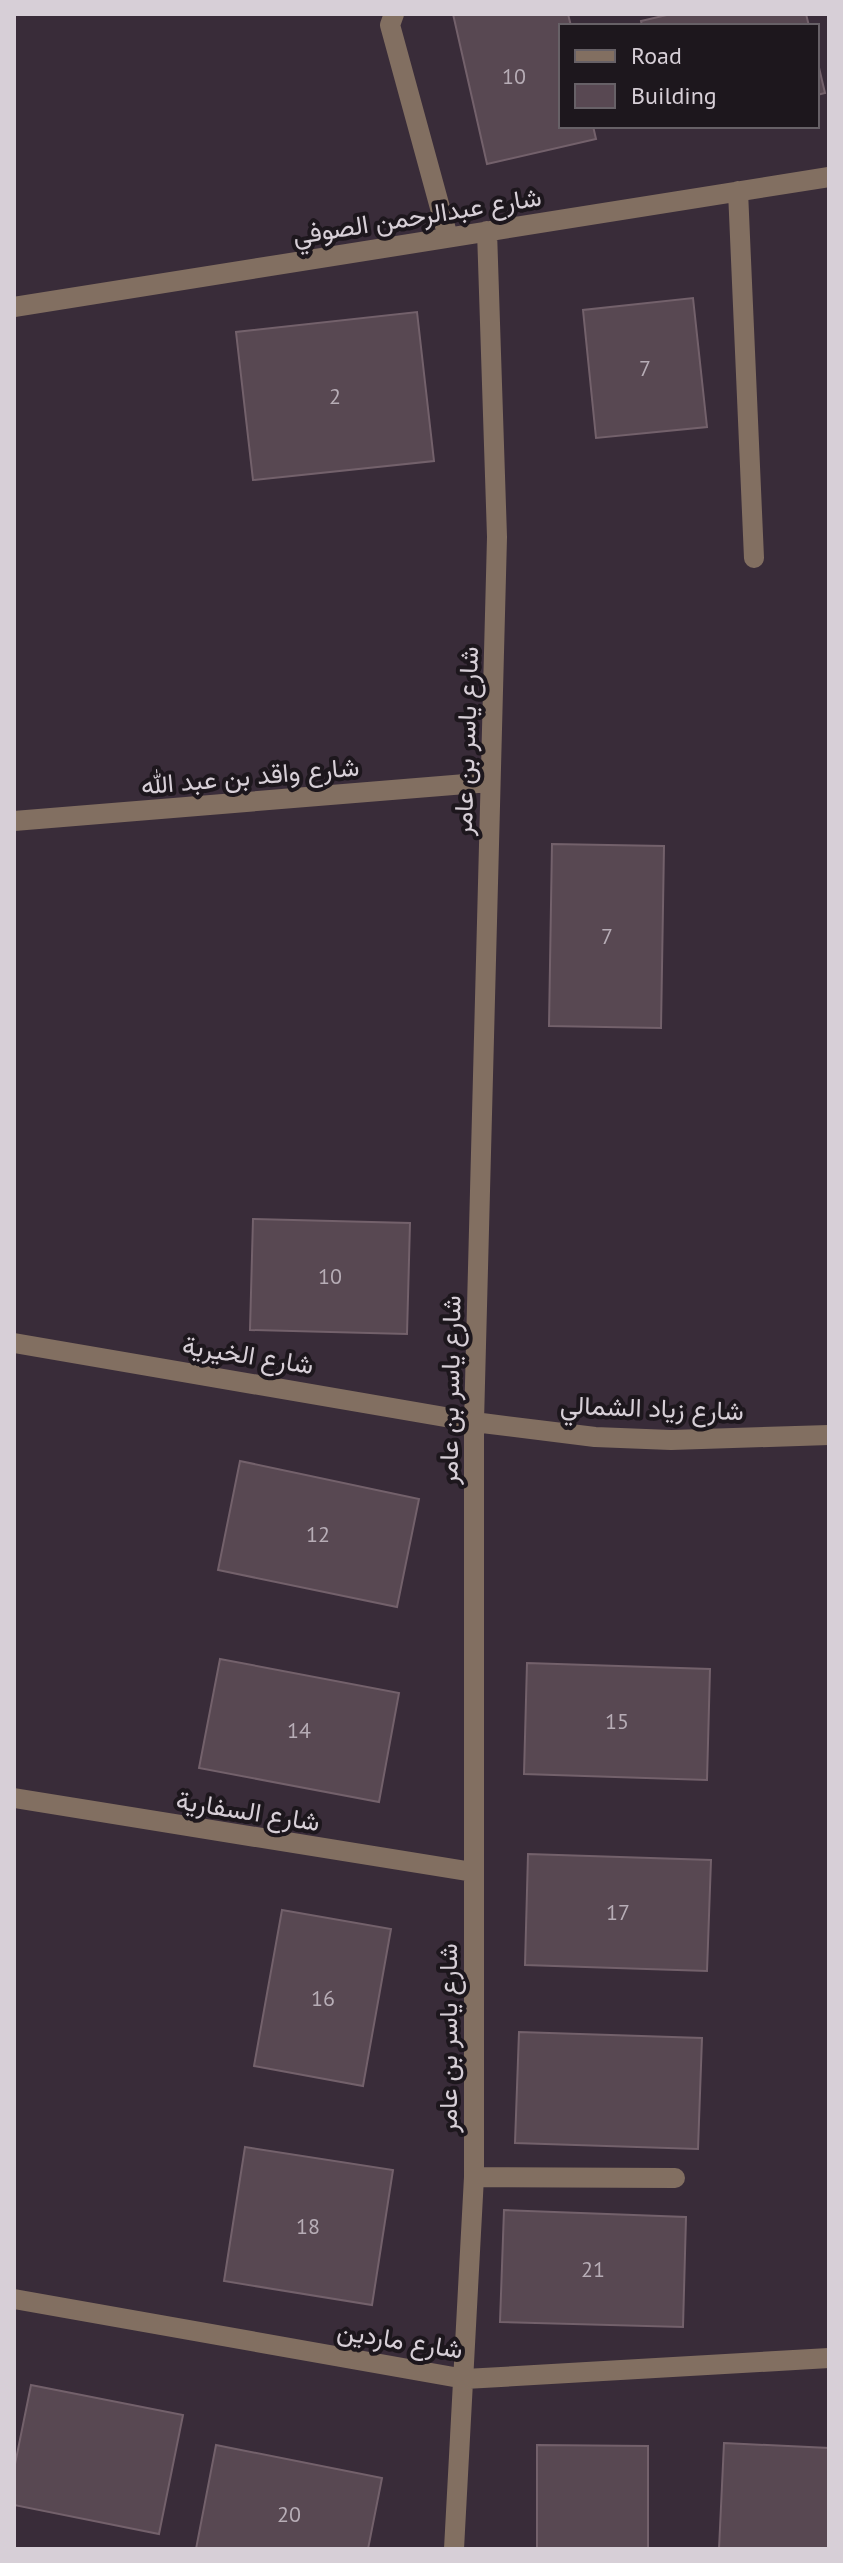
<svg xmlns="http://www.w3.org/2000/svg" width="843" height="2563" font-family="'PT Sans',Vazirmatn,sans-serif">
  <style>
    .building { fill: #584852; stroke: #73616b; stroke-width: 2 }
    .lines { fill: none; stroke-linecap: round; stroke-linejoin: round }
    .minor { stroke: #826f61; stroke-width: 20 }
    .labels { text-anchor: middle; stroke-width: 8; stroke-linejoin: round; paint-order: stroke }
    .number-label { font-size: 22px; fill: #b7adb6 }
    .street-label { font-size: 26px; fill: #d7cfd7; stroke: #1d171d }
  </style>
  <rect width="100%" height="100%" fill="#392c39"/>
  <path class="building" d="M453,14H568L571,26H561V126H593L596,139L487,164Z
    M671,14H806L809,26H642L641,21Z
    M817,59L825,93L817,95Z
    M693,298L707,427L596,438L583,310Z
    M417,312L434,461L253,480L236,332Z
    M552,844L664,846L661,1028L549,1026Z
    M253,1219L410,1223L407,1334L250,1330Z
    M240,1461L419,1499L397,1607L218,1570Z
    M220,1659L399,1693L379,1802L199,1768Z
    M527,1663L710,1669L707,1780L524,1774Z
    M528,1854L711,1860L707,1971L525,1965Z
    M282,1910L391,1929L363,2086L254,2066Z
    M519,2032L702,2038L698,2149L515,2143Z
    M245,2147L393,2170L372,2305L224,2281Z
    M504,2210L686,2217L683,2327L500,2322Z
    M31,2385L183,2415L159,2534L14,2505V2469Z
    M724,2443L829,2448V2549H719Z
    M216,2445L382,2478L368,2549H196Z
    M537,2445L648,2446V2549H537Z"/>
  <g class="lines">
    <path class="minor" d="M394,14L390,25L448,237
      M738,191L754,558
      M14,307L829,177
      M14,821L490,782
      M14,1343L474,1422L595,1437L671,1440L829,1435
      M14,1798L473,1872
      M474,2177L675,2178
      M14,2299L465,2379L829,2358
      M454,2549L474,2177V1422L497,537L487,231"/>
  </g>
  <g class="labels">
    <g class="number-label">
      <text x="514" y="84">10</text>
      <text x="645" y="376">7</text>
      <text x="335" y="404">2</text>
      <text x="607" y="944">7</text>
      <text x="330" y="1284">10</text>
      <text x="318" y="1542">12</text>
      <text x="617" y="1729">15</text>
      <text x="299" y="1738">14</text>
      <text x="618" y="1920">17</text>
      <text x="323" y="2006">16</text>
      <text x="308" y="2234">18</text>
      <text x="593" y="2277">21</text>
      <text x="289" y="2522">20</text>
    </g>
    <g class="street-label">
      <text transform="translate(417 216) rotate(-9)" y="9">شارع عبدالرحمن الصوفي</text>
      <text transform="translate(466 741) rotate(-88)" y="9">شارع ياسر بن عامر</text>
      <text transform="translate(250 776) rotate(-5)" y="9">شارع واقد بن عبد الله</text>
      <text transform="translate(248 1355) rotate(9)" y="9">شارع الخيرية</text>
      <text transform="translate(450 1390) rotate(-89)" y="9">شارع ياسر بن عامر</text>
      <text transform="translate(652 1408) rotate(2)" y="9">شارع زياد الشمالي</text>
      <text transform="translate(248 1811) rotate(9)" y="9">شارع السفارية</text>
      <text transform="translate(448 2038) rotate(-90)" y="9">شارع ياسر بن عامر</text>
      <text transform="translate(400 2340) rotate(9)" y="9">شارع ماردين</text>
    </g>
  </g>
  <rect width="843" height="2563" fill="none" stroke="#d7cfd7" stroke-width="32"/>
  <rect x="559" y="24" width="260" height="104" fill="#1d171d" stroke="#676167" stroke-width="2"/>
  <rect x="575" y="50" width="40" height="12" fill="#826f61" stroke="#676167" stroke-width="2"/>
  <text x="631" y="64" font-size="24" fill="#d7cfd7">Road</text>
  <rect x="575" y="84" width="40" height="24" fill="#584852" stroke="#676167" stroke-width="2"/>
  <text x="631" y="104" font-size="24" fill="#d7cfd7">Building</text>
</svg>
